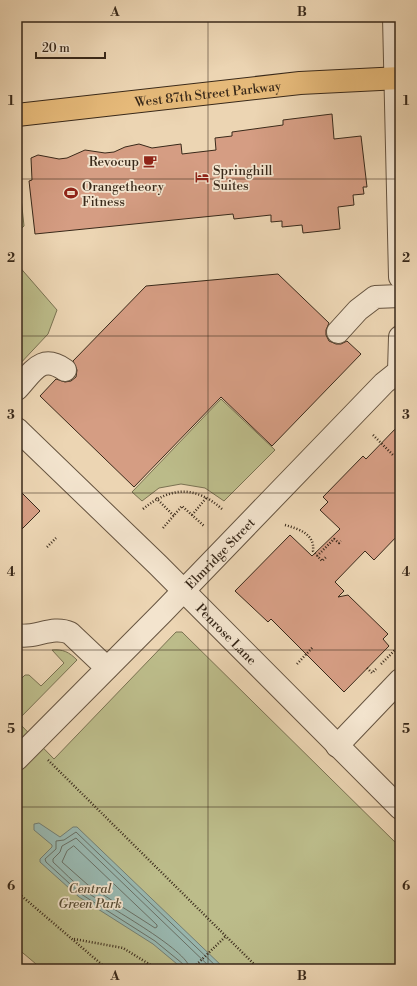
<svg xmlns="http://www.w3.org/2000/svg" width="417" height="986" font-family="'Libre Bodoni',serif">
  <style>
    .green { fill: #bcbc8a; stroke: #7a7252 }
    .water { fill: #99b8b0; stroke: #737f74 }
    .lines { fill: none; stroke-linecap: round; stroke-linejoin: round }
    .shore { stroke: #697065; stroke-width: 1 }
    .building { fill: #d59d83; stroke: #39291a }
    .minor-casing { stroke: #665440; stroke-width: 24 }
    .major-casing { stroke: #39291a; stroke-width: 24 }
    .path { stroke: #39291a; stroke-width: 2.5; stroke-dasharray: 1 2; stroke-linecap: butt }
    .minor { stroke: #f3e4ce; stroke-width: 22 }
    .major { stroke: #e6ba7a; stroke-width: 22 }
    .grid { fill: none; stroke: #39291a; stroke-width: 1; stroke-opacity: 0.55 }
    .labels { text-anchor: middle; stroke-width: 3.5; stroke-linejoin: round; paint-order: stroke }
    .street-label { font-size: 13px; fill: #39291a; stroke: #f3e4ce }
    .poi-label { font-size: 13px; fill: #39291a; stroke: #f3e4ce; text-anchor: start }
    .park-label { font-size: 13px; font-style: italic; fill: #5a4e36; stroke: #f3e4ce }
    .neatline { fill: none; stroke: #39291a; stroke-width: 1.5 }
    .grid-label { font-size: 13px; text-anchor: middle; font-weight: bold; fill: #39291a }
  </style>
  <rect width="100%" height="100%" fill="#ecd5b3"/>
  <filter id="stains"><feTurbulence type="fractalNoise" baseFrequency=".005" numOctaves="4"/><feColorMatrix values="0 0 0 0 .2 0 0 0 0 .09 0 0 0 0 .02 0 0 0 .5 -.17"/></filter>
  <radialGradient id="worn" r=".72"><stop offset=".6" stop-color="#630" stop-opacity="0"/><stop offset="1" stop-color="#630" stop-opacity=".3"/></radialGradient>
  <path class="green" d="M17,160L24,226L17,233Z
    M17,264L57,310L48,334L17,367Z
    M221,399L275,450L224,501L205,488L181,484L159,488L142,501L132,492Z
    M176,632H182L400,847V969H42L17,948V683L25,675H29L41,686L64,663L52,650C63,649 69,652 77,660L17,721L54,759Z"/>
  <path class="water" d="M39,823L60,837L73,827H77L225,969H183L153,944L79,897L40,862V859L52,847V845L34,830V824Z"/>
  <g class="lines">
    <path class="shore" d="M74,846L157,925V927L155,928L88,885L62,862L67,851Z
      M185,969L183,964L155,941L81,894L46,862L45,859L56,849V841L64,840L76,832L219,969
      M190,969C189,950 103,904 85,891C74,883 63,871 53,862V859L60,852L62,846L76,838L212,969"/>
  </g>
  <path class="building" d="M332,114L334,139L361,136L367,187H363L364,194L353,195L354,205L338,207L340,229L303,233L302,225L282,227V221L271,222V215L234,219L233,214L35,234L29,181L32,180L31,158L38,155L59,159L67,158L85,150L105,153L114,152L125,147L139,144L152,148L181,144L182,154L216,150L215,138L232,136V132L283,125V120Z
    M278,274L329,323L326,330V335L329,341L336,344H341L347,341L361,354L272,446L221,397L134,487L40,396L56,379L65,382L71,381L76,377L77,370L73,361L146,286Z
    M400,424V533L374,560L365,551L335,582L344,591L338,597L348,595L388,634L383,639L389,646L344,692L271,619L268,622L235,591L290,535L312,556L340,529L320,510L328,502L323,497L363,456L366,459Z
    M17,488L40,511L17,534Z"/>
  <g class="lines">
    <g class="minor-casing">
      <g id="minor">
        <path d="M394,17L400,277"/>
        <path d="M338,332L358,310L375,297L400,296"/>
        <path d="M17,389C33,372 41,353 65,370"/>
        <path id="s1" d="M17,429L158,565L400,808"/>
        <path d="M17,635C35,639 52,625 70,633L107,668"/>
        <path d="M337,746L400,680"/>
        <path id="s2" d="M17,759L163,612L384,383L399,371L400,337"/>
      </g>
    </g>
    <g class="major-casing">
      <g id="major">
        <path id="s3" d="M17,115L300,83L400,78"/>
      </g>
    </g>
    <path class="path" d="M373,435L394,456
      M156,498L174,516
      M143,509C170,487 195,485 222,509
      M192,515L207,497
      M285,525C299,529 315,534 313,551L322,561L327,556
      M163,528L182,506L204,526
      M47,547L56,538
      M317,556L334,539L339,543L341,541
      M297,664L313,647
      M381,664L400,645
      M367,668L372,673L376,669
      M48,760L259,969
      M17,892L107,969
      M74,939L123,948L157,969
      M192,969L225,937"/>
    <use href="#minor" class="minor"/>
    <use href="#major" class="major"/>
  </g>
  <path class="grid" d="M208,17V969M17,179H400M17,336H400M17,493H400M17,650H400M17,807H400"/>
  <defs>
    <g id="cafe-bare" transform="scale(1.08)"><path d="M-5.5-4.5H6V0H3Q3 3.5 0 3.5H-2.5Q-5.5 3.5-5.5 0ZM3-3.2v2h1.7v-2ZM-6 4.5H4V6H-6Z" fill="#8f2418" stroke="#f3e4ce" stroke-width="2.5" paint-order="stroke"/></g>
    <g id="hotel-bare" transform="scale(1.08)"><path d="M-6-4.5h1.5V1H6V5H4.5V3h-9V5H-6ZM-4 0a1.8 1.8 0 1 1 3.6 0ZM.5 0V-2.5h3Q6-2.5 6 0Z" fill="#8f2418" stroke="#f3e4ce" stroke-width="2.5" paint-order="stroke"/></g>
    <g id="stadium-bare" transform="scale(1.08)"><path d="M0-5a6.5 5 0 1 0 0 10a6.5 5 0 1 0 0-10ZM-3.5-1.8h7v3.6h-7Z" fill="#8f2418" stroke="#f3e4ce" stroke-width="2.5" paint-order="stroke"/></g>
  </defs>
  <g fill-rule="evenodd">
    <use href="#cafe-bare" x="150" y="161"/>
    <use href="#hotel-bare" x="202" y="177"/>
    <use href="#stadium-bare" x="71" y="193"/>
  </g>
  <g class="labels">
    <g class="street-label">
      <text dy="5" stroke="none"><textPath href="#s3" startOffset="192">West 87th Street Parkway</textPath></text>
      <text dy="5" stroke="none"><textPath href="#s2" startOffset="289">Elmridge Street</textPath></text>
      <text dy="5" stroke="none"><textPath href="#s1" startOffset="293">Penrose Lane</textPath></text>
    </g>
    <g class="poi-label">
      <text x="139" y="166" text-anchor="end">Revocup</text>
      <text x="213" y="175">Springhill<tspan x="213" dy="15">Suites</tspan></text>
      <text x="82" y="191">Orangetheory<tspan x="82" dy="15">Fitness</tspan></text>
    </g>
    <g class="park-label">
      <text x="90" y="893">Central<tspan x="90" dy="15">Green Park</tspan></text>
    </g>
  </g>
  <rect width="417" height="986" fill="none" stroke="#ecd5b3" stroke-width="44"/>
  <path d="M36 52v6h69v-6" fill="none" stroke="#39291a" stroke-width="2"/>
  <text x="42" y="52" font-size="12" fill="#39291a" stroke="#f3e4ce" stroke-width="3" paint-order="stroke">20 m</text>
  <rect x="22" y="22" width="373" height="942" class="neatline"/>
  <g class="grid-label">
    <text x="115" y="16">A</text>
    <text x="302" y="16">B</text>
    <text x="11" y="105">1</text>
    <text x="406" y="105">1</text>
    <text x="11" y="262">2</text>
    <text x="406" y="262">2</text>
    <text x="11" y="419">3</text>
    <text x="406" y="419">3</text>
    <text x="11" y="576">4</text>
    <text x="406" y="576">4</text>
    <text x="11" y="733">5</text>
    <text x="406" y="733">5</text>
    <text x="11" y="890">6</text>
    <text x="406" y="890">6</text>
    <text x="115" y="980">A</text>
    <text x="302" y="980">B</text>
  </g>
  <rect width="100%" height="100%" filter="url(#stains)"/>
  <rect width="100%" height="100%" fill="url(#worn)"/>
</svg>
